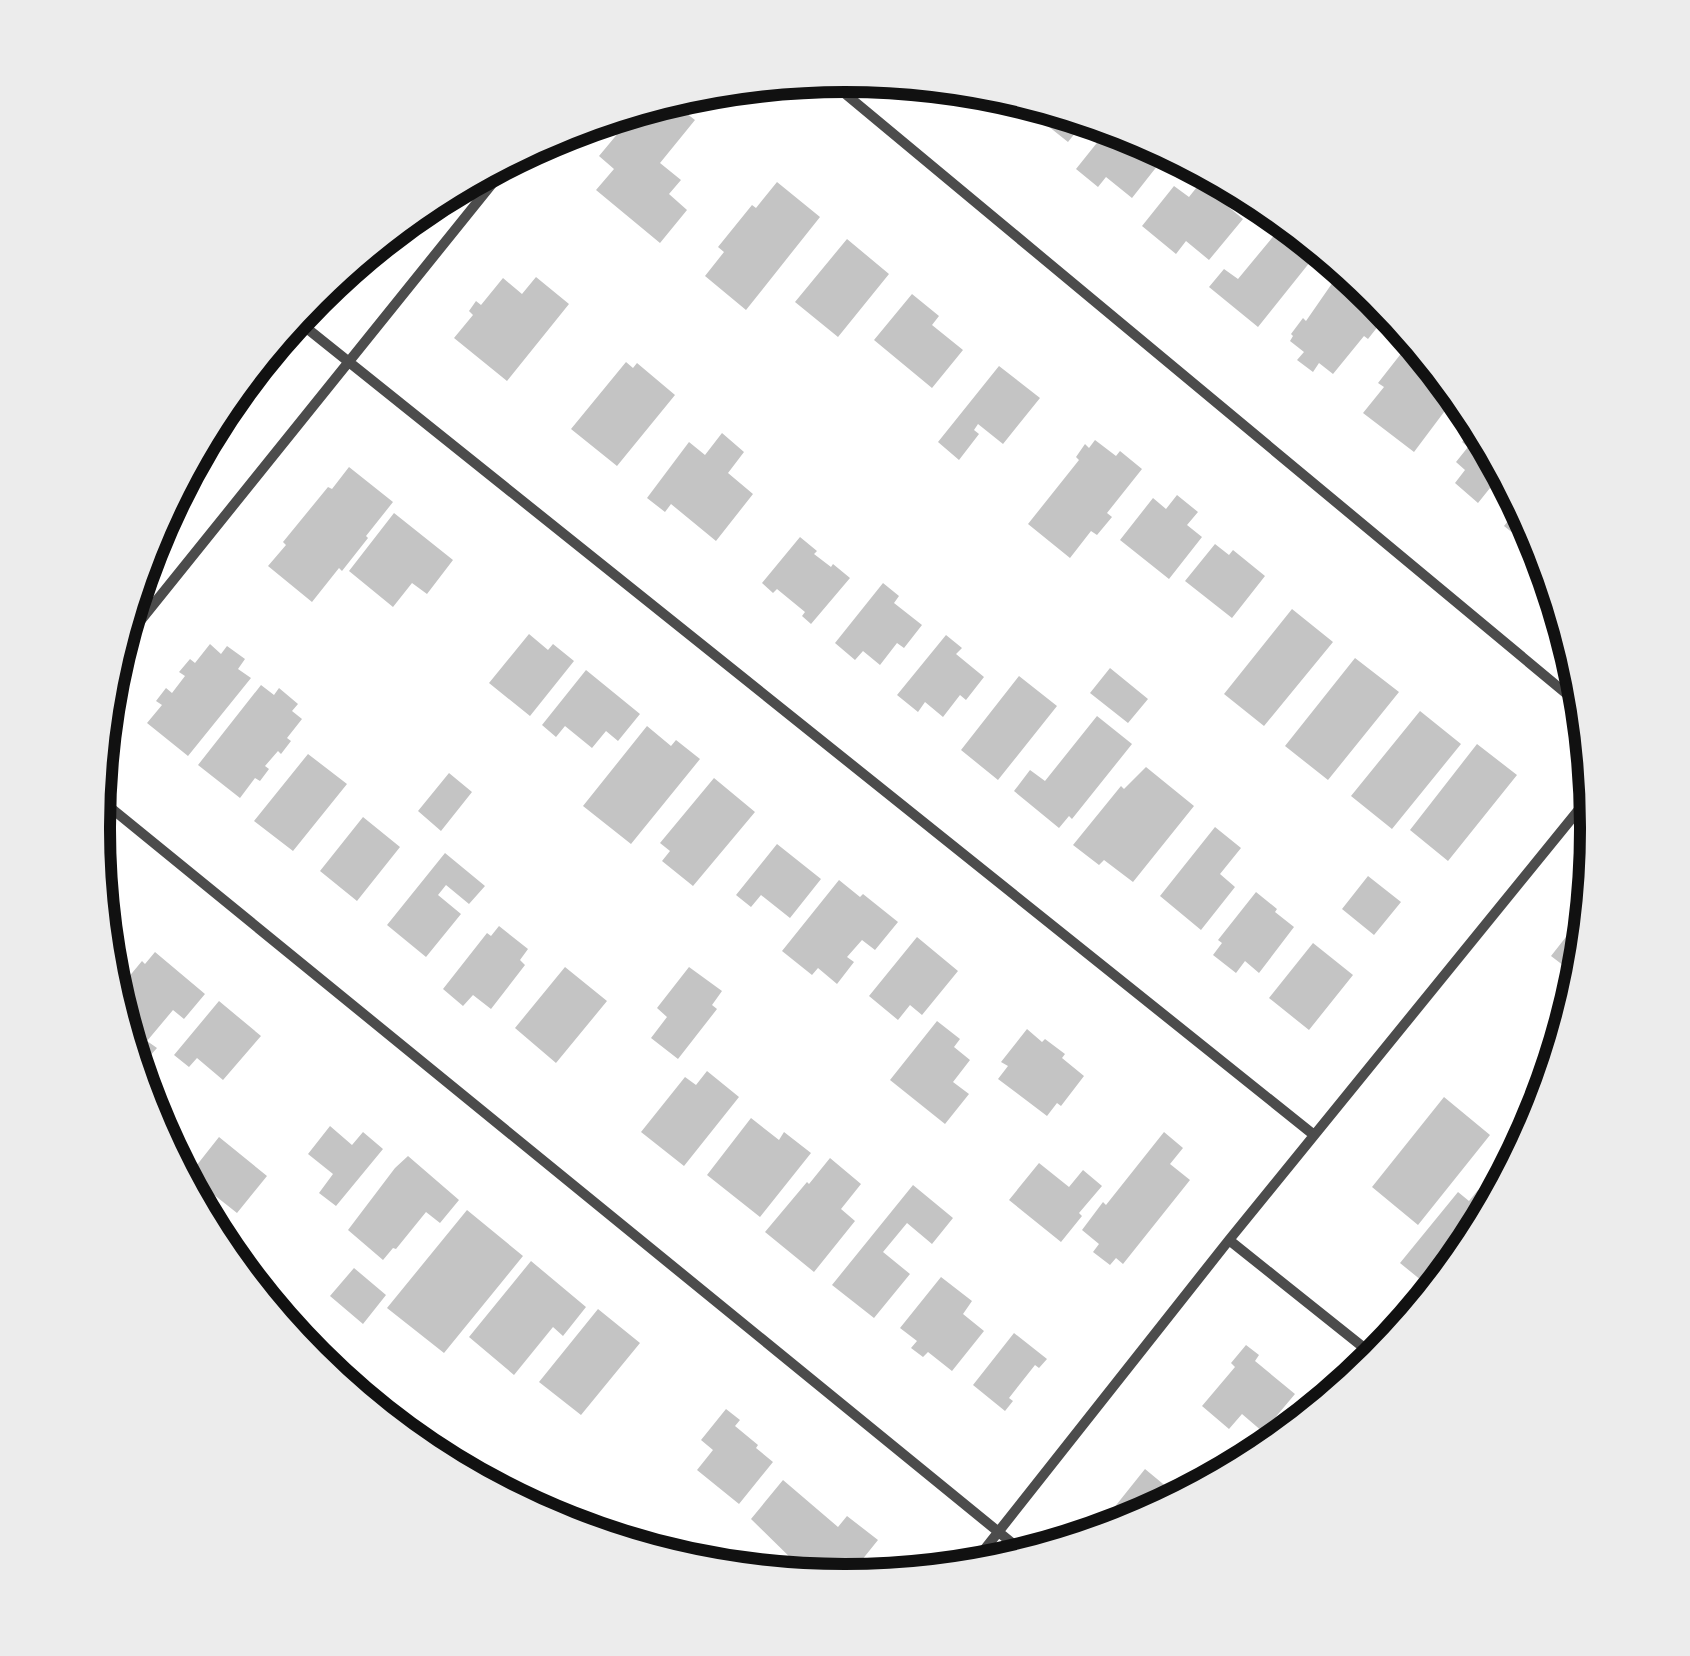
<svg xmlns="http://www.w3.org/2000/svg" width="1690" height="1656" font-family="Signika,sans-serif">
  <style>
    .building { fill: #c4c4c4 }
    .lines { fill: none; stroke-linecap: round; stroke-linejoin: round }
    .minor { stroke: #4c4c4c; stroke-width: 10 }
    .rim { fill: none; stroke: #111; stroke-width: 12 }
  </style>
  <rect width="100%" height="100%" fill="#fff"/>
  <path class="building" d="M1008,94L1066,112L1087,118L1068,142Z
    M668,99L695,120L660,163L681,180L669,194L687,210L660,243L596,190L614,169L599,156L639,108Z
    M1101,123L1134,133L1169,151L1132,198L1106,177L1098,187L1076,169L1100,139L1093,133Z
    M1208,173L1229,189L1220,200L1243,219L1209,260L1186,241L1176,254L1142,226L1174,186L1189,197Z
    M777,182L820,217L746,310L705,276L724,252L718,247L752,205L756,208Z
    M1286,221L1314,244L1308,252L1314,257L1258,327L1209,287L1224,269L1238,279Z
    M847,239L889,274L838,337L795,302Z
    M1347,270L1378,296L1390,311L1368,339L1364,336L1333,374L1319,363L1313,372L1297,360L1304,352L1290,341L1293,336L1291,334L1303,318L1306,321L1333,282L1336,284Z
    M536,277L569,304L507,381L454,338L473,315L469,311L476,301L481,305L503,278L522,294Z
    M912,294L939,316L932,325L963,350L932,388L874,340Z
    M1407,346L1439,371L1432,380L1447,391L1443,397L1450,404L1414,452L1363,413L1384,387L1378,383Z
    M626,362L633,368L637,363L675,395L617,466L571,429Z
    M999,366L1040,398L1003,444L978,424L974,430L979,434L959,460L938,442Z
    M1478,423L1510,483L1499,496L1490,488L1478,503L1455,483L1465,470L1456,462L1468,447L1462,442Z
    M722,433L744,452L728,473L753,494L716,541L671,504L665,512L647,498L689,442L705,455Z
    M1095,440L1116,456L1120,451L1142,469L1107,513L1112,517L1097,535L1091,531L1070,558L1028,524L1079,460L1076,457L1085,444L1089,448Z
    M349,467L393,502L366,536L368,538L342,571L339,568L312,602L268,566L286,545L283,542L328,487L332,489Z
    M1177,495L1198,512L1187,525L1202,537L1169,579L1120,540L1153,498L1166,509Z
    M1522,504L1537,533L1528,545L1504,526Z
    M394,513L453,560L427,594L412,583L393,607L349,571Z
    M800,537L817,551L814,554L831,567L833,564L850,578L811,624L802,616L805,612L777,589L773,593L762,583Z
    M1215,544L1229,555L1233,550L1265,576L1232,618L1185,581Z
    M883,583L899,596L894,603L922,625L904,648L897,643L880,665L863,651L855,660L835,643Z
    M1292,609L1333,642L1264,726L1224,694Z
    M529,634L548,650L553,644L574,661L530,716L489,683Z
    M946,635L962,648L956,654L984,677L966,700L960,695L943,717L925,702L918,712L897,695Z
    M210,644L221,654L227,646L245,659L238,669L251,678L188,756L147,723L162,705L156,701L166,688L172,693L185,676L179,672L190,659L195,663Z
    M1355,658L1399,692L1328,780L1285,746Z
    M1110,668L1148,699L1128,723L1090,693Z
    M586,670L640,714L618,741L606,731L592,748L565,726L556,737L542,725Z
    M1019,676L1057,706L998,780L961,750Z
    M261,685L274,695L279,688L298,704L292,711L302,719L287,738L291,741L281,754L278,751L265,766L269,769L260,781L255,778L240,798L198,765Z
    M1420,711L1461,744L1392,829L1351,796Z
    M1097,716L1132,744L1072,819L1069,816L1059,828L1014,791L1030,770L1045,781Z
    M647,726L671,746L676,740L700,759L631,844L583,806Z
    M1477,744L1517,775L1448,861L1410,830Z
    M308,754L347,784L293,851L254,821Z
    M1146,767L1194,806L1133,882L1104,860L1099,865L1073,845L1121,786L1124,789Z
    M449,773L472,792L441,831L418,811Z
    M714,778L755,812L693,886L662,861L670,851L660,843Z
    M363,817L400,847L357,901L320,871Z
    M1215,827L1241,848L1220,874L1235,887L1201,930L1160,896Z
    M777,844L821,879L790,918L761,895L751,907L736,895Z
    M445,853L485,886L469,904L446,885L438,895L461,914L426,957L387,925Z
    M1368,876L1401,902L1374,935L1342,909Z
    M839,880L860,897L863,894L898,922L875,950L862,940L847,957L854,962L837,984L818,968L812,975L782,951Z
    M1256,892L1277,909L1275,912L1294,927L1259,973L1245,961L1236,973L1213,955L1222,943L1218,940Z
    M1588,925L1583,975L1582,981L1573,989L1560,979L1568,969L1551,956L1573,928L1580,935Z
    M499,926L528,949L520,960L525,965L491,1009L473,995L463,1006L443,989L487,933L491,936Z
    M917,937L958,971L922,1015L910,1005L898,1020L869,996Z
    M1313,943L1353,975L1309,1030L1269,998Z
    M155,952L205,994L184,1019L173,1010L147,1041L157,1048L148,1058L151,1061L140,1075L136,1072L113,996L142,961L145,964Z
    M565,967L607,1001L556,1063L515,1028Z
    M689,967L722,991L712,1005L717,1009L678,1059L651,1038L667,1017L657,1008Z
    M219,1001L261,1036L223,1080L197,1058L189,1067L174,1055Z
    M937,1021L960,1039L954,1047L970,1060L953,1082L969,1094L945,1124L890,1080Z
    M1027,1029L1042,1042L1045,1039L1065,1054L1062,1058L1084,1076L1061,1106L1057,1103L1047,1116L998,1079L1008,1066L1001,1062Z
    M707,1071L739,1097L684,1166L641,1132L685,1077L696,1085Z
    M1444,1097L1490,1135L1418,1225L1372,1187Z
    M751,1118L779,1140L784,1132L811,1153L760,1217L707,1175Z
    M330,1126L352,1145L363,1132L383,1149L336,1206L319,1193L333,1174L308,1154Z
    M1164,1132L1183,1148L1170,1164L1190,1180L1123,1264L1116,1258L1110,1265L1093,1252L1099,1244L1082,1230L1103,1202L1106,1205Z
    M219,1137L267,1176L237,1213L189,1175Z
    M408,1156L459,1200L440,1223L426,1212L396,1249L393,1248L383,1260L348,1230L395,1168Z
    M830,1158L861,1184L841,1209L855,1221L814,1272L765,1232L807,1182L809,1184Z
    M1039,1163L1069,1187L1083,1170L1102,1186L1079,1213L1082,1216L1061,1242L1009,1200Z
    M913,1185L953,1218L932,1244L907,1223L883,1252L910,1274L874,1318L832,1285Z
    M1478,1190L1494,1203L1471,1247L1440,1285L1432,1279L1427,1285L1400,1263L1458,1192L1469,1201Z
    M467,1210L523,1256L444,1353L387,1308Z
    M531,1261L586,1307L563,1336L553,1327L514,1375L469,1337Z
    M354,1268L386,1295L363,1324L330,1296Z
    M941,1277L972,1301L963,1314L984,1331L952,1371L928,1352L923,1357L911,1348L917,1341L900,1328Z
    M598,1309L640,1343L581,1415L539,1382Z
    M1014,1333L1047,1359L1039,1368L1035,1365L1009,1398L1013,1401L1005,1411L973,1385Z
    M1246,1345L1259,1355L1255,1361L1295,1394L1263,1432L1242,1414L1229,1429L1202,1406L1235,1367L1231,1363Z
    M726,1409L740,1420L735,1426L758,1445L756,1448L773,1462L739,1504L697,1470L713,1450L701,1440Z
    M1145,1469L1174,1493L1179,1488L1187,1495L1131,1524L1113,1509Z
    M783,1480L838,1527L847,1516L878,1540L845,1581L799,1577L804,1571L751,1519Z"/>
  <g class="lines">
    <path class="minor" d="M825,77L1586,710
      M294,318L1314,1135
      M116,651L516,154
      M95,795L1028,1556
      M1229,1240L1378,1359
      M969,1569L1229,1240L1594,791"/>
  </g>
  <path d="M0 0H1690V1656H0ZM845 92H845A735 735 0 0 1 1580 827V829A735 735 0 0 1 845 1564H845A735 735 0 0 1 110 829V827A735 735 0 0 1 845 92Z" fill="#ececec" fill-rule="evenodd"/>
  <path class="rim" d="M845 92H845A735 735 0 0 1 1580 827V829A735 735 0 0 1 845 1564H845A735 735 0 0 1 110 829V827A735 735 0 0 1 845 92Z"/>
</svg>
